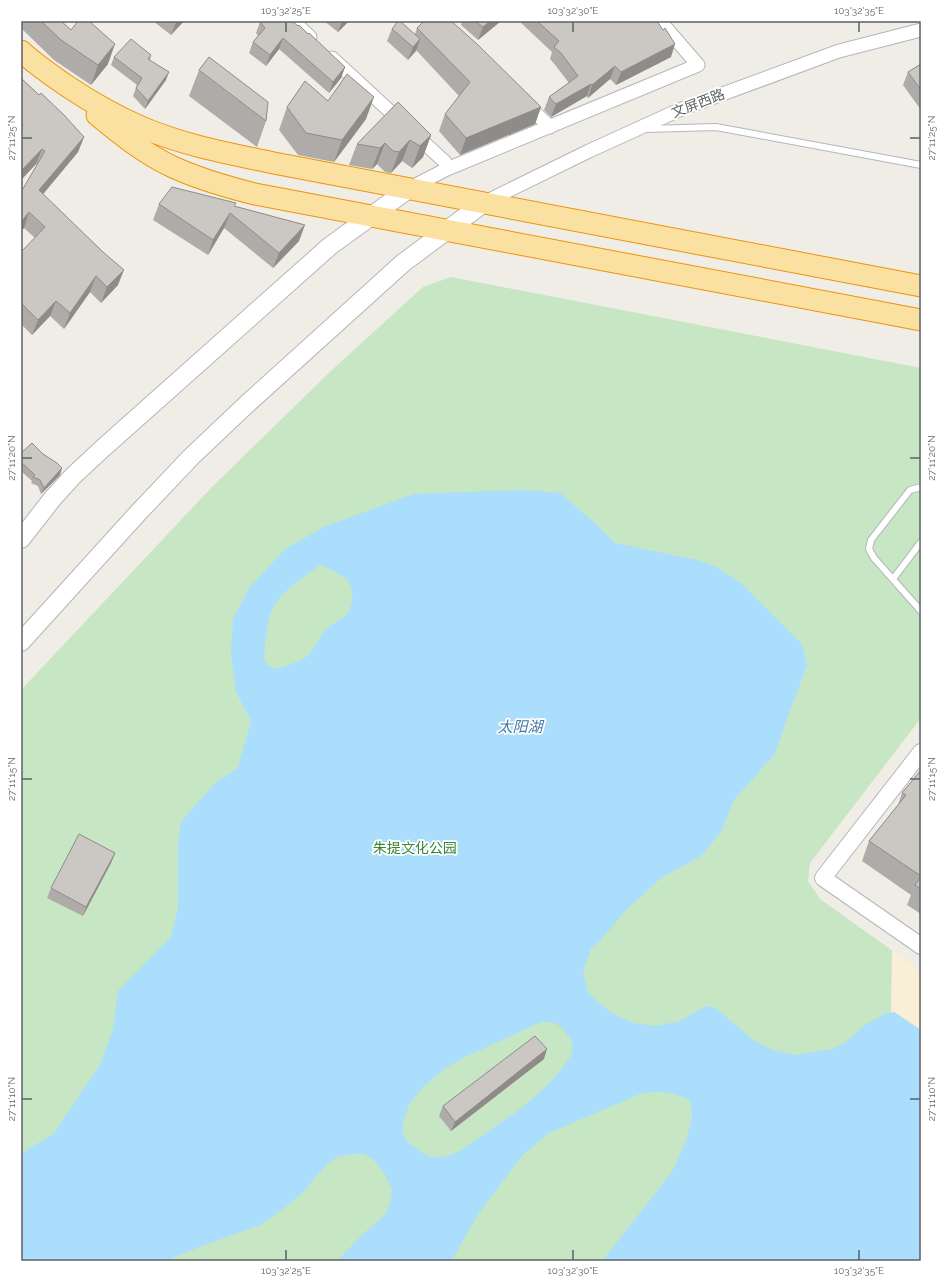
<svg xmlns="http://www.w3.org/2000/svg" width="942" height="1282" font-family="Raleway,'Noto Sans SC',sans-serif">
  <style>
    .green { fill: #c6e6c4 }
    .sand { fill: #f9efd7 }
    .water { fill: #aadefc; fill-rule: evenodd }
    .lines { fill: none; stroke-linecap: round; stroke-linejoin: round }
    .service-casing { stroke: #b3b7ba; stroke-width: 8 }
    .minor-casing { stroke: #b3b7ba; stroke-width: 15 }
    .tertiary-casing { stroke: #b3b7ba; stroke-width: 18 }
    .secondary-casing { stroke: #b2b6ba; stroke-width: 20 }
    .trunk-casing { stroke: #ed9509; stroke-width: 23 }
    .service { stroke: #fff; stroke-width: 6 }
    .minor { stroke: #fff; stroke-width: 13 }
    .tertiary { stroke: #fff; stroke-width: 16 }
    .secondary { stroke: #fff; stroke-width: 18 }
    .trunk { stroke: #fae1a2; stroke-width: 21 }
    .wall { fill: #afaba8 }
    .shaded-wall { fill: #8e8b88 }
    .building { fill: #cbc7c3; stroke: #8e8b88 }
    .ticks { fill: none; stroke: #5e6266; stroke-width: 1.5 }
    .labels { text-anchor: middle; stroke-width: 3.5; stroke-linejoin: round; paint-order: stroke }
    .street-label { font-size: 14px; fill: #5e6266; stroke: #fff }
    .park-label { font-size: 14px; fill: #3a8338; stroke: #fff }
    .water-label { font-size: 15px; font-style: italic; fill: #437aa6; stroke: #fff }
    .neatline { fill: none; stroke: #5e6266; stroke-width: 1.5 }
    .ticks-label { font-size: 10px; text-anchor: middle; fill: #5e6266 }
  </style>
  <rect width="100%" height="100%" fill="#efede6"/>
  <path class="green" d="M451,277L921,368V718L810,863L808,881L820,899L921,971V1261H21V690L212,487L333,369L423,287Z"/>
  <path class="sand" d="M892,950L921,971V1030L894,1012L891,1013Z"/>
  <path class="water" d="M523,490L560,493L596,524L615,543L697,560L713,565L742,584L802,644L807,665L783,730L775,754L734,800L721,832L701,856L661,878L626,910L599,942L591,948L583,973L588,993L610,1012L633,1023L655,1026L680,1021L704,1007L711,1006L717,1009L752,1039L770,1049L794,1055L833,1049L847,1041L865,1025L884,1014L894,1012L921,1030V1261H602L672,1172L686,1141L692,1117L690,1100C672,1092 660,1090 640,1094L549,1133L539,1141L522,1156L479,1213L451,1261H337L362,1235L386,1214L391,1200L392,1190L385,1175L373,1159L364,1154H352L337,1157L327,1164L302,1193L286,1207L260,1225L202,1246L165,1261H21V1154L54,1133L100,1065L113,1029L118,991L171,937L178,908V841L181,822L215,783L238,768L251,721L236,692L231,654L233,619L250,587L285,549L326,526L414,494ZM322,565C329,569 341,574 346,579C355,589 354,607 345,616C339,621 331,624 325,630C319,637 316,646 310,653C302,663 286,665 274,669L267,665L264,658C265,644 266,629 270,615C276,594 300,580 317,567ZM541,1022C557,1022 560,1024 569,1037C571,1041 574,1046 572,1051C571,1057 566,1062 563,1067C537,1101 499,1124 464,1148L455,1153L443,1157H430L407,1142L402,1132L404,1118L410,1103L426,1084L447,1067L465,1057Z"/>
  <g class="lines">
    <g class="service-casing">
      <path id="service" d="M646,129L716,127L921,165
        M921,487L910,490L871,540L869,549L874,558L921,611
        M893,579L921,542"/>
    </g>
    <g class="minor-casing">
      <path id="minor" d="M293,21L310,37
        M332,58L445,162L447,169
        M526,104L550,127
        M410,188L447,169L698,65L660,21
        M485,202L589,151L679,110L839,51L921,30"/>
    </g>
    <g class="tertiary-casing">
      <path id="tertiary" d="M921,752L823,878L921,946"/>
    </g>
    <g class="secondary-casing">
      <path id="secondary" d="M21,539L53,498L73,476L102,449L330,246L410,188
        M21,642L138,513L191,457L247,404L403,263L485,202"/>
    </g>
    <g class="trunk-casing">
      <path id="trunk" d="M21,51C35,64 51,75 67,86C91,102 115,116 141,127C185,146 232,154 279,164L921,286
        M97,115C121,135 145,154 173,167C199,179 227,187 255,194L921,320"/>
    </g>
    <use href="#service" class="service"/>
    <use href="#minor" class="minor"/>
    <use href="#tertiary" class="tertiary"/>
    <use href="#secondary" class="secondary"/>
    <use href="#trunk" class="trunk"/>
  </g>
  <path class="wall" d="M21,21H61L108,64L91,85L54,60L23,30L21,28Z
    M153,21H184L171,35Z
    M324,21H349L338,32Z
    M462,21H501L478,40L461,25Z
    M519,21H657L671,57L616,85L610,79L588,98L587,96L551,117L544,110L549,97L569,83L556,66L550,59L552,52Z
    M260,22L345,67L341,78L329,93L279,49L266,66L249,53L253,42L258,36L256,33Z
    M417,28L541,107L535,124L460,155L439,131L445,114L459,96L416,50L408,60L387,41L392,29L415,34Z
    M151,55L150,60L166,80L145,109L133,96L137,85L111,65L114,57Z
    M921,64V110L903,85L908,72Z
    M199,70L266,121L257,147L189,96Z
    M21,78L39,95L84,137L78,152L43,194L118,285L101,303L90,292L64,329L50,316L32,335L21,324V252L35,238L24,228L21,231V192L37,165L36,164L21,180Z
    M328,101L366,119L334,162L298,155L279,130L287,107Z
    M431,135L423,157L412,168L402,161L391,173L385,172L377,164L372,169L349,165L357,144Z
    M159,204L235,206L299,241L273,268L224,228L208,255L153,220Z
    M921,212V227L920,213Z
    M21,453L60,475L41,494L38,486L31,483L32,481L21,471Z
    M921,770V914L907,905L911,895L862,861L869,841L898,805L902,793Z
    M115,853L111,863L83,916L47,898L51,888Z
    M544,1059L451,1131L439,1116L443,1106Z"/>
  <path class="shaded-wall" d="M177,21H184L171,35L176,22Z
    M342,21H349L338,32Z
    M490,21H501L478,40L483,27Z
    M283,38L279,49L266,66L270,55Z
    M420,39L416,51L408,60L413,47Z
    M115,44L108,64L91,85L98,65Z
    M675,44L671,57L616,85L621,72Z
    M615,66L610,79L588,98L592,85Z
    M345,67L341,78L329,93L333,82Z
    M169,72L166,80L145,109L148,101Z
    M591,84L587,96L551,117L556,104Z
    M374,97L366,119L334,162L342,140Z
    M541,107L535,124L460,155L466,138Z
    M431,135L423,157L412,168L420,146Z
    M84,137L78,152L34,205L39,190Z
    M410,140L402,161L391,173L399,152Z
    M385,143L377,164L372,169L380,148Z
    M42,149L36,164L21,180V171Z
    M29,212L24,228L21,231V222Z
    M230,213L224,228L208,255L213,240Z
    M305,225L299,241L273,268L279,253Z
    M124,270L118,285L101,303L107,287Z
    M96,276L90,292L64,329L70,313Z
    M56,301L50,316L32,335L38,320Z
    M62,468L60,475L41,494L44,488Z
    M115,853L111,863L83,916L86,907Z
    M547,1049L544,1059L451,1131L455,1122Z"/>
  <path class="building" d="M41,21H61L71,30L78,21H89L115,44L98,65L61,40Z
    M261,21H292L298,26L299,25L308,34L309,33L345,67L333,82L283,38L270,55L253,42L265,28L260,22Z
    M398,21H400L420,39L413,47L392,29Z
    M424,21H451L476,43L541,107L466,138L445,114L470,82L417,28Z
    M475,21H490L483,27Z
    M537,21H657L663,30L665,28L675,44L621,72L615,66L592,85L591,84L556,104L549,97L578,76L561,53L554,47L559,41Z
    M131,39L151,55L148,59L169,72L148,101L136,88L142,78L114,57Z
    M209,57L268,102L266,121L199,70Z
    M921,64V90L908,72Z
    M347,74L374,97L342,140L306,133L287,107L305,81L328,101Z
    M21,78L39,95L41,93L64,115L84,137L39,190L103,252L124,270L107,287L96,276L70,313L56,301L38,320L21,303V252L45,227L29,212L21,222V192L45,151L42,149L21,171V127L23,124L21,122Z
    M398,102L431,135L420,146L410,140L399,152L393,151L385,143L380,148L357,144Z
    M172,187L236,203L234,206L305,225L279,253L230,213L213,240L159,204Z
    M32,443L43,454L57,463L62,468L44,488L40,480L33,477L35,475L21,462V453Z
    M921,770V876L869,841L906,795L902,793Z
    M79,834L115,853L86,907L51,888Z
    M921,877V889L915,885Z
    M535,1036L547,1049L455,1122L443,1106Z"/>
  <path class="ticks" d="M286,22V32M573,22V32M859,22V32M22,138H32M910,138H920M22,458H32M910,458H920M22,779H32M910,779H920M22,1099H32M910,1099H920M286,1250V1260M573,1250V1260M859,1250V1260"/>
  <g class="labels">
    <g class="street-label">
      <text transform="translate(698 103) rotate(-21)" y="5">文屏西路</text>
    </g>
    <g class="park-label">
      <text x="415" y="853">朱提文化公园</text>
    </g>
    <g class="water-label">
      <text x="520" y="732">太阳湖</text>
    </g>
  </g>
  <rect width="942" height="1282" fill="none" stroke="#ffffff" stroke-width="44"/>
  <rect x="22" y="22" width="898" height="1238" class="neatline"/>
  <g class="ticks-label">
    <text x="286" y="14">103°32'25"E</text>
    <text x="573" y="14">103°32'30"E</text>
    <text x="859" y="14">103°32'35"E</text>
    <text transform="translate(11 138) rotate(-90)" y="4">27°11'25"N</text>
    <text transform="translate(931 138) rotate(-90)" y="4">27°11'25"N</text>
    <text transform="translate(11 458) rotate(-90)" y="4">27°11'20"N</text>
    <text transform="translate(931 458) rotate(-90)" y="4">27°11'20"N</text>
    <text transform="translate(11 779) rotate(-90)" y="4">27°11'15"N</text>
    <text transform="translate(931 779) rotate(-90)" y="4">27°11'15"N</text>
    <text transform="translate(11 1099) rotate(-90)" y="4">27°11'10"N</text>
    <text transform="translate(931 1099) rotate(-90)" y="4">27°11'10"N</text>
    <text x="286" y="1274">103°32'25"E</text>
    <text x="573" y="1274">103°32'30"E</text>
    <text x="859" y="1274">103°32'35"E</text>
  </g>
</svg>
